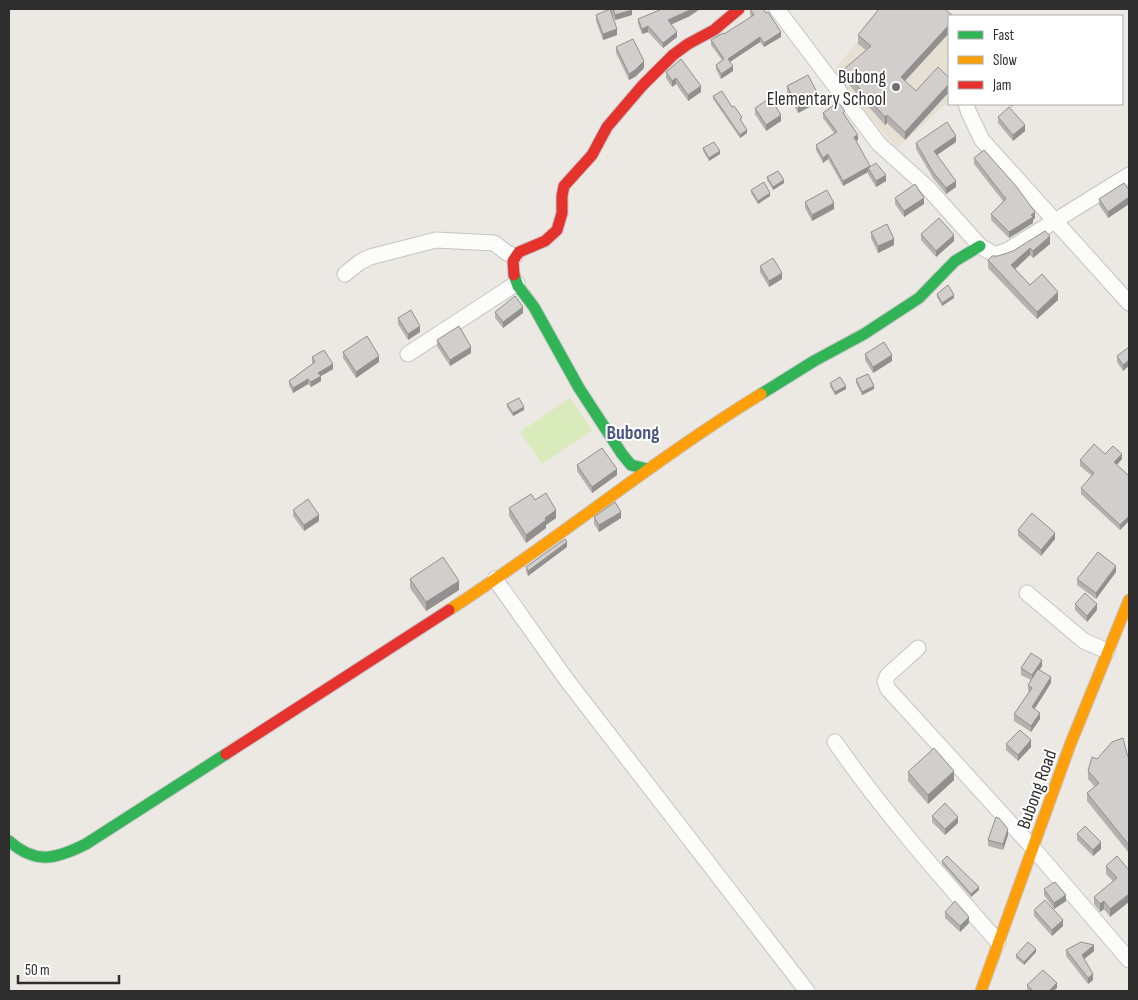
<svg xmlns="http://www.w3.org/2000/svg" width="1138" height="1000" font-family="'Sofia Sans Condensed',sans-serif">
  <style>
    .education { fill: #e6e0d3 }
    .pitch { fill: #d9eabb }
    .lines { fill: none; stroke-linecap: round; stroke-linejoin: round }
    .street-casing { stroke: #c5c4c5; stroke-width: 17 }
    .fast-casing { stroke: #c5c4c5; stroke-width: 13 }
    .slow-casing { stroke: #c5c4c5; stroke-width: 13 }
    .jam-casing { stroke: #c5c4c5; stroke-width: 13 }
    .street { stroke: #fcfcfb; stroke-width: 15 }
    .fast { stroke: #30b455; stroke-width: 11 }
    .slow { stroke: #ff9f0a; stroke-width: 11 }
    .jam { stroke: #e5322d; stroke-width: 11 }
    .wall { fill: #b4b1af }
    .shaded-wall { fill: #92908e }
    .building { fill: #d1cecb; stroke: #92908e }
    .poi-dot { fill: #706f6e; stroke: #fff; stroke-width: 2 }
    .labels { text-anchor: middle; stroke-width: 4; stroke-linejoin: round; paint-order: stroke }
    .poi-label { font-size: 19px; fill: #2e2e2e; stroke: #fff; text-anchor: end }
    .street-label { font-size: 19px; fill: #2e2e2e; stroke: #fff }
    .neighbourhood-label { font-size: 20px; font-weight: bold; fill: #4d5680; stroke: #fff }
  </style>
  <rect width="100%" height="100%" fill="#ece8e4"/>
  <path class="education" d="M884,9H945L953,16H949V101L897,148L832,73Z"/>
  <path class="pitch" d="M570,398L592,430L542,464L520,432Z"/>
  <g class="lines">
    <g class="street-casing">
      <path id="street" d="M777,9L879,144L928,188L980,246L995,255L1008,250L1129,175
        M966,104L969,113L982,140L1129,303
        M345,274L360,262L370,257L436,240L494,243L507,253L515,256
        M408,354L517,283
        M495,579L566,679L807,991
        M1027,593L1084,641L1107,651
        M918,648L888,675L885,681L888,689L1033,848L1129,960
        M835,742C884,813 942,878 998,942"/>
    </g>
    <g class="fast-casing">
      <path id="fast" d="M514,275L518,286L534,307L579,388L622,454L631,465L647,469
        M761,394L814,361L864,334L919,298L955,261L980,246
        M9,841C36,865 56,859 86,844L226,754"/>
    </g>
    <g class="slow-casing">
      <path id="slow" d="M449,610C555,542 653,460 761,394
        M981,991L1070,745L1129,600"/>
    </g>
    <g class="jam-casing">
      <path id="jam" d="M514,275L513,261L519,252L545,241L557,230L562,213V196L564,186L592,155L607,127L642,86L673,55L688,44L714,30L739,9
        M226,754L449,610"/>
    </g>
    <use href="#street" class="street"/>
    <use href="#fast" class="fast"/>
    <use href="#slow" class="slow"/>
    <use href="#jam" class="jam"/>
  </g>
  <path class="wall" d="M610,9H632V15L615,20Z
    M750,9L781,37L764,47L760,42L730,62L733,71L721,79L716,69V65L722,60L711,45V40L724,34L751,17L750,14Z
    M596,15L617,35L603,40L596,21Z
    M690,16L671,24L677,37L663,48L648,32L642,34L638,24V19Z
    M949,16V33L905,81L916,91L949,78V92L905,140L887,123L885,125L843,78V70L866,50L858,44V35Z
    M616,47L644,68L635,77L629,80L616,53Z
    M666,72L701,92L688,101L676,84L672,87L666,78Z
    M787,86L819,102L798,113L787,92Z
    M713,96L732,107L742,120L741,121L747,133L740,138L713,99Z
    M1007,104H1014L1012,107Z
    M755,108L781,121L766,131L755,114Z
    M823,113L845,116L858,140L856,141L870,167L886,181L876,187L868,174V172L843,186L828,159L823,163L816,150V145L834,133L823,118Z
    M998,117L1025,131L1013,141L998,123Z
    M956,142L937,155L956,187L946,194L933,178L916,149V143Z
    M703,148L720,154L709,161L703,151Z
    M974,158L1035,218L1033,220V223L1009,238L991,220V214L1003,201L974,164Z
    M767,177L784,183L773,190L767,180Z
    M751,190L770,196L758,204L751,193Z
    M1129,190V204L1108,218L1099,205V199Z
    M895,198L924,204L904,217L895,204Z
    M805,202L834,209L812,221L805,208Z
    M871,232L894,245L878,253L871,238Z
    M921,234L954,241L936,257L921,240Z
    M1050,244L1033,258L1030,255L1015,269L1030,285L1058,300L1037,319L988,268V260L1013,251Z
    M760,266L782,279L769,287L760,272Z
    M937,294L954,298L942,306L937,297Z
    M495,312L523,313L503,328L495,318Z
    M398,318L420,332L408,340L398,324Z
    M437,340L471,353L450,366L437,346Z
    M1129,347L1123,371L1117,362V356Z
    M343,352L379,362L356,378L343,358Z
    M865,354L892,361L873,373L865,360Z
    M312,357L333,369L321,376V381L311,387L308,384L293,393L289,385V381L313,364L312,362Z
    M856,379L874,389L862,395L856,383Z
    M830,383L846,389L835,395L830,386Z
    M507,404L524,410L513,416L507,407Z
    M1105,454L1122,459L1117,465L1129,476L1120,530L1081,494V488L1092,476L1080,466V460Z
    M577,465L617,475L592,493L577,471Z
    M535,500L556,518L546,525V528L526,543L509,516V508Z
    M293,510L319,521L304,531L293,516Z
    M594,517L621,518L599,532L594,524Z
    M1018,530L1055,539L1041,556L1018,536Z
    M567,547L528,576L526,572V567Z
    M1116,572L1096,599L1077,585V579Z
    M410,579L459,590L426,611L410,588Z
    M1075,604L1097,610L1087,622L1075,610Z
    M1042,666L1039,670L1051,683L1034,709L1040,719L1031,732L1014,721V714L1029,692L1028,691V685L1031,680L1021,675V668Z
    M1006,744L1031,747L1018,761L1006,750Z
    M1127,754L1129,759V853L1087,801V793L1095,787L1088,779V771L1097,759Z
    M908,772L954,780L928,804L908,781Z
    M932,816L958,823L945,835L932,822Z
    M1077,834L1101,849L1093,856L1077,840Z
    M1008,835L1003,850L988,846V840Z
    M942,861L979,890L971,897L942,864Z
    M1106,866L1129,870L1110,917L1104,909L1100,912L1094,904V897L1113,881L1106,874Z
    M1044,889L1066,901L1054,909L1044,895Z
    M1034,910L1063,926L1052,936L1034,916Z
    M945,912L969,923L960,932L945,918Z
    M1066,950L1094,951L1084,959L1093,980L1088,984L1066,956Z
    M1036,952L1024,965L1016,958V955Z
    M1027,985L1057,988L1053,991H1029L1027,989Z"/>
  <path class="shaded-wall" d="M692,9H700L690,16L668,26V20Z
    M632,10V15L615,20V15Z
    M949,25V33L901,85V77Z
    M648,26V32L642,34V29Z
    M617,29V35L603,40V34Z
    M677,32V37L663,48V43Z
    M781,32V37L764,47V43Z
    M760,37V42L728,63V59Z
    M644,61V68L635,77L629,80V74Z
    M733,66V71L721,79V74Z
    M676,78V84L672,87V81Z
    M949,84V92L905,140V132Z
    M701,86V92L688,101V95Z
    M819,96V102L798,113V107Z
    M781,115V121L766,131V125Z
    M887,115V123L885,125V117Z
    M1025,125V131L1013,141V135Z
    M747,130V133L740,138V135Z
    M858,135V140L854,142V137Z
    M956,136V142L934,157V151Z
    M720,151V154L709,161V158Z
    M828,154V159L823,163V158Z
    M870,166V171L868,168V172L843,186V181Z
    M886,175V181L876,187V181Z
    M784,180V183L773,190V187Z
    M956,181V187L946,194V188Z
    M770,193V196L758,204V201Z
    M1129,197V204L1108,218V212Z
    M924,198V204L904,217V211Z
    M834,203V209L812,221V215Z
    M1035,212V218L1033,220V223L1009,238V232Z
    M954,235V241L936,257V251Z
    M1050,236V244L1033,258V251Z
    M894,239V245L878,253V246Z
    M1030,248V255L1011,273V265Z
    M782,273V279L769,287V281Z
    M1058,292V300L1037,319V312Z
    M954,295V298L942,306V303Z
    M523,307V313L503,328V322Z
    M420,326V332L408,340V334Z
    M471,347V353L450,366V360Z
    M892,355V361L873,373V367Z
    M379,356V362L356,378V372Z
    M1129,360V366L1123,371V365Z
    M333,364V369L321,376V381L311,387V382L318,373Z
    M308,379V384L293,393V388Z
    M846,386V389L835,395V392Z
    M874,386V389L862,395V392Z
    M524,407V410L513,416V413Z
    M1122,454V459L1114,468V462Z
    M617,469V475L592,493V487Z
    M556,510V518L546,525V528L526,543V535L545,518Z
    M621,512V518L599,532V525Z
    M319,515V521L304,531V525Z
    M1129,516V521L1120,530V525Z
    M1055,533V539L1041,556V550Z
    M567,542V547L528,576V571Z
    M1116,566V572L1096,599V593Z
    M459,581V590L426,611V602Z
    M1097,604V610L1087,622V616Z
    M1042,660V666L1032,681V675Z
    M1051,677V683L1032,713V707Z
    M1040,713V719L1031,732V726Z
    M1031,740V747L1018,761V755Z
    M954,771V780L928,804V795Z
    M958,817V823L945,835V829Z
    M1008,829V835L1003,850V844Z
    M1101,842V849L1093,856V850Z
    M979,887V890L971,897V894Z
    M1129,894V902L1110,917V909Z
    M1066,895V901L1054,909V903Z
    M1104,901V909L1100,912V904Z
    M969,917V923L960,932V926Z
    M1063,920V926L1052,936V930Z
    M1094,945V951L1082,961V955Z
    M1036,949V952L1024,965V962Z
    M1093,974V980L1088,984V978Z
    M1057,983V988L1053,991H1049Z"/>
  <path class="building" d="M610,9L617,29L603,34L596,15Z
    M613,9H632V10L615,15Z
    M662,9H692L668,20L677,32L663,43L648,26L642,29L638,19Z
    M750,9H763L766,13L768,12L781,32L764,43L760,37L728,59L733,66L721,74L716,65L724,59L711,40L723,33L724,34L754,15Z
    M879,9H945L953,16H949V25L901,77L916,91L938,67L949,78V84L905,132L887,115L885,117L843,70L871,46L858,35Z
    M633,39L644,61L635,70L629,74L616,47Z
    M681,59L701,86L688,95L676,78L672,81L666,72Z
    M808,75L819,96L798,107L787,86Z
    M722,91L732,107L734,106L742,117L740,119L747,130L740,135L713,96Z
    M770,98L781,115L766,125L755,108Z
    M838,102L845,111L843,113L858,135L854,137L870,166L843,181L828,154L823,158L816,145L837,132L823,113Z
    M1009,107L1025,125L1013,135L998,117Z
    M947,122L956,136L934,151L956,181L946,188L933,172L916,143Z
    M714,142L720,151L709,158L703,148Z
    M984,150L1016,186L1035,212L1031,215L1033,217L1009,232L991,214L1006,199L974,158Z
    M876,163L886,175L876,181L868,168Z
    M778,171L784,180L773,187L767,177Z
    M764,182L770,193L758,201L751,190Z
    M1124,183L1129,190V197L1108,212L1099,199Z
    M915,184L924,198L904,211L895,198Z
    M827,190L834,203L812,215L805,202Z
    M939,218L954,235L936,251L921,234Z
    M887,224L894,239L878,246L871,232Z
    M1045,231L1050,236L1033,251L1030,248L1011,265L1030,285L1042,274L1058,292L1037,312L988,260L992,256H998L1013,251Z
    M773,258L782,273L769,281L760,266Z
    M948,285L954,295L942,303L937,294Z
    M515,296L523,307L503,322L495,312Z
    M411,310L420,326L408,334L398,318Z
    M459,326L471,347L450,360L437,340Z
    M367,336L379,356L356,372L343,352Z
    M884,342L892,355L873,367L865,354Z
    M1129,347V360L1123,365L1117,356Z
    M324,350L333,364L318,373L321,376L311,382L308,379L293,388L289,381L315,362L312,357Z
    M868,374L874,386L862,392L856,379Z
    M840,377L846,386L835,392L830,383Z
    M519,398L524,407L513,413L507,404Z
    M1094,444L1105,454L1113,446L1122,454L1114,462L1129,476V516L1120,525L1081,488L1094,473L1080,460Z
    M602,448L617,469L592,487L577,465Z
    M546,493L556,510L545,518L546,520L526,535L509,508L531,494L535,500Z
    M308,499L319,515L304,525L293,510Z
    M615,502L621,512L599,525L594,517Z
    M1032,513L1055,533L1041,550L1018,530Z
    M565,539L567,542L528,571L526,567Z
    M1098,552L1116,566L1096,593L1077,579Z
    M443,557L459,581L426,602L410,579Z
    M1085,593L1097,604L1087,616L1075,604Z
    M1031,653L1042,660L1032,675L1021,668Z
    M1038,669L1051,677L1032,707L1040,713L1031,726L1014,714L1032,688L1028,685Z
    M1020,730L1031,740L1018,755L1006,744Z
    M1123,738L1127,754L1129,759V845L1087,793L1099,783L1088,771L1092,757L1097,759L1112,742Z
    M934,748L954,771L928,795L908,772Z
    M945,803L958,817L945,829L932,816Z
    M996,817L999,818L1008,829L1003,844L988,840Z
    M1085,826L1101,842L1093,850L1077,834Z
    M947,856L979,887L971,894L942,861Z
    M1117,856L1129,870V894L1110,909L1104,901L1100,904L1094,897L1117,878L1106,866Z
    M1055,882L1066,895L1054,903L1044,889Z
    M1045,900L1063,920L1052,930L1034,910Z
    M955,901L969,917L960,926L945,912Z
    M1028,942L1036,949L1024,962L1016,955Z
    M1081,942L1094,945L1082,955L1093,974L1088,978L1066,950Z
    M1043,970L1057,983L1049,991H1050H1033L1027,985Z"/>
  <circle class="poi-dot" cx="896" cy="87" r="5"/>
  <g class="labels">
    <g class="poi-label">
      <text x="886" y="83">Bubong<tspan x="886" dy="22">Elementary School</tspan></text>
    </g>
    <g class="street-label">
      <text transform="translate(1036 789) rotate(-70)" y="7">Bubong Road</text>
    </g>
    <g class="neighbourhood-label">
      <text x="633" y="439">Bubong</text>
    </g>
  </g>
  <rect width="1138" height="1000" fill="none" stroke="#2e2e2e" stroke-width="20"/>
  <rect x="948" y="15" width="175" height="90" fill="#ffffff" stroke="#ababab"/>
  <rect x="958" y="31" width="25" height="8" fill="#30b455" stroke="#ababab"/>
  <text x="993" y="40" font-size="15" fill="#2e2e2e">Fast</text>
  <rect x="958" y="56" width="25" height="8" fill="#ff9f0a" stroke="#ababab"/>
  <text x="993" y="65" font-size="15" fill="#2e2e2e">Slow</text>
  <rect x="958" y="81" width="25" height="8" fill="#e5322d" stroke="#ababab"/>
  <text x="993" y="90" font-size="15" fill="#2e2e2e">Jam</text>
  <path d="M18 975v8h101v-8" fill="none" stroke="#2e2e2e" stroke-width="2.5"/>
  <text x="25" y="975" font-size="15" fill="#2e2e2e" stroke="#ffffff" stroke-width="4" paint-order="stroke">50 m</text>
</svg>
